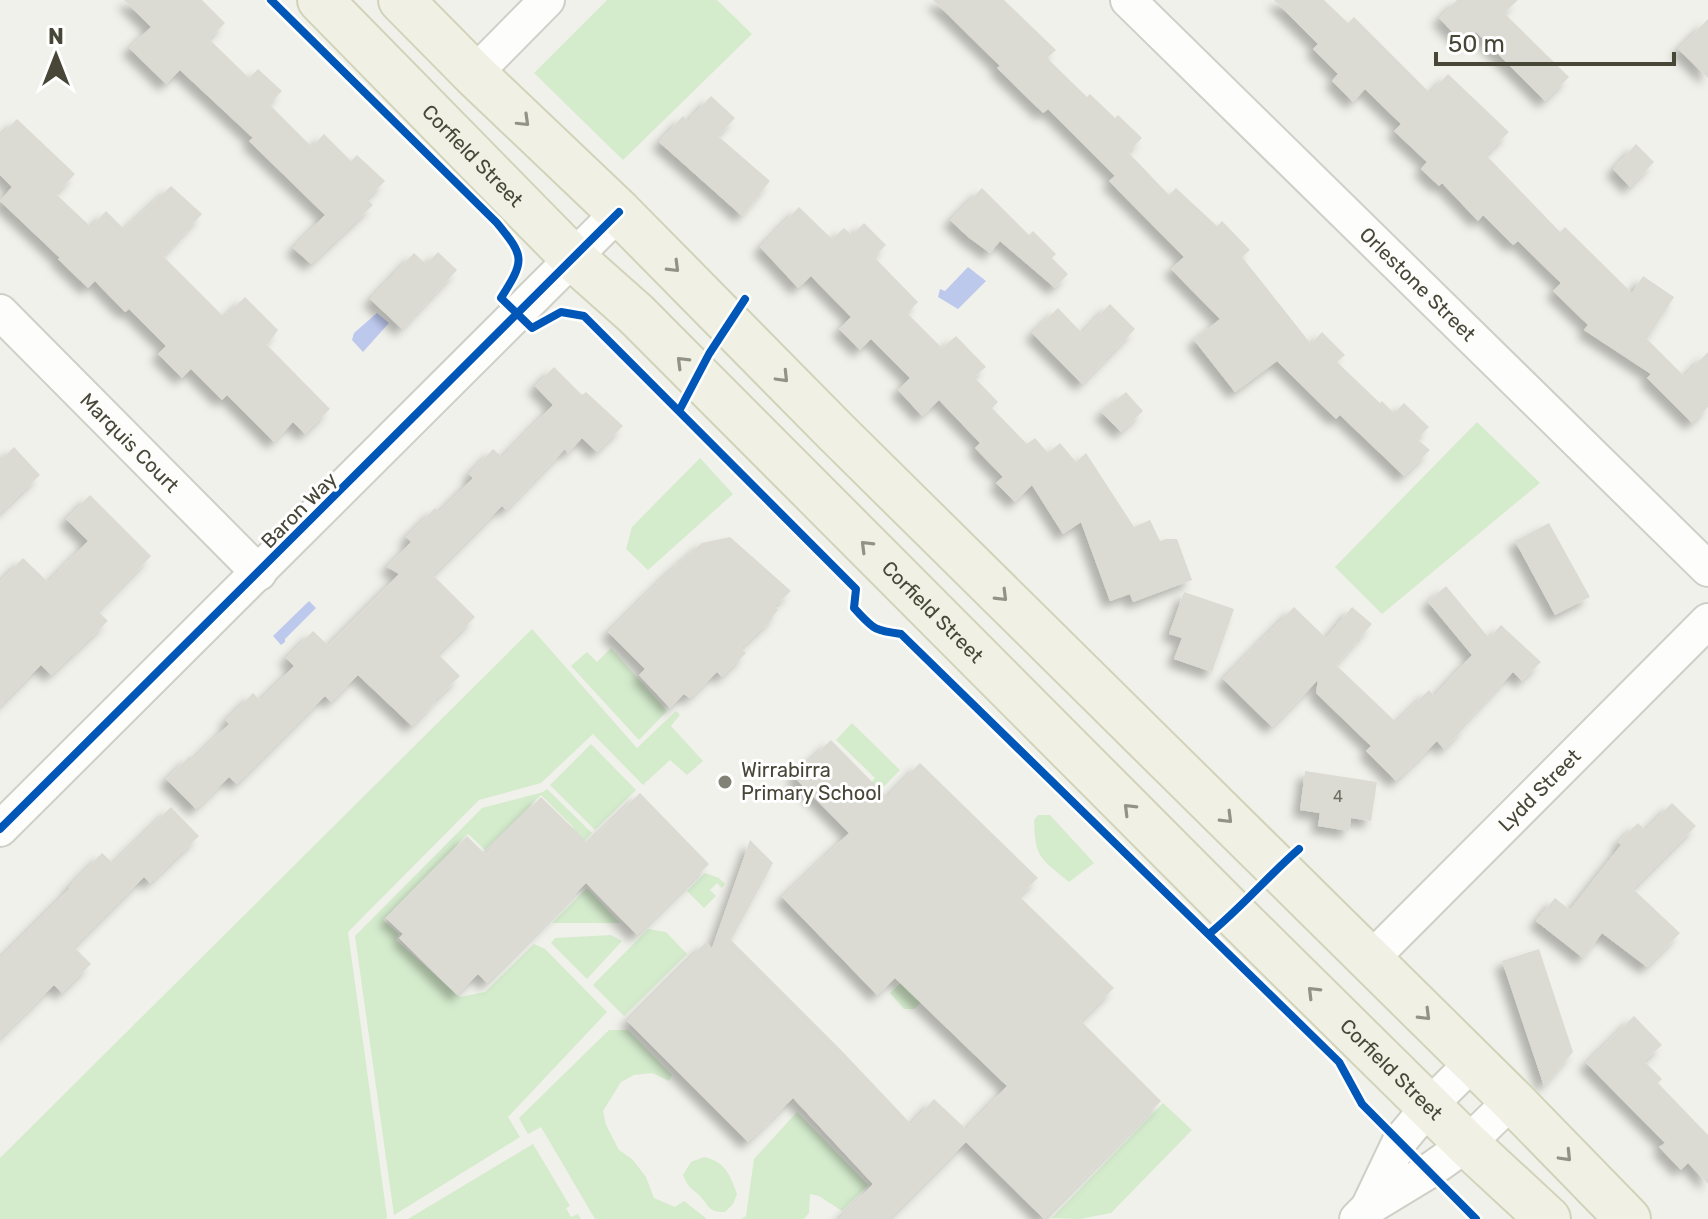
<svg xmlns="http://www.w3.org/2000/svg" width="1708" height="1219" font-family="Rubik,sans-serif">
  <style>
    .green { fill: #d4ebcc }
    .water { fill: #bdc8ed }
    .building { fill: #dbdad3; filter: url(#shadow) }
    .lines { fill: none; stroke-linecap: round; stroke-linejoin: round }
    .minor-casing { stroke: #cfcfc8; stroke-width: 38 }
    .primary-casing { stroke: #d1d3b9; stroke-width: 48 }
    .minor { stroke: #fdfdfc; stroke-width: 34 }
    .primary { stroke: #f0f1e4; stroke-width: 44 }
    .cycleway-casing { stroke: #fff; stroke-width: 13 }
    .cycleway { stroke: #0057b8; stroke-width: 8 }
    .oneway { stroke: #939385 }
    .poi-dot { fill: #828276; stroke: #fff; stroke-width: 3 }
    .labels { text-anchor: middle; stroke-width: 6; stroke-linejoin: round; paint-order: stroke }
    .number-label { font-size: 16px; fill: #6d6c5f }
    .street-label { font-size: 20px; fill: #474637; stroke: #fff }
    .poi-label { font-size: 20px; fill: #474637; stroke: #fff; text-anchor: start }
  </style>
  <defs>
    <filter id="shadow"><feDropShadow dx="-7" dy="7" stdDeviation="4" flood-color="#0004"/></filter>
  </defs>
  <rect width="100%" height="100%" fill="#f1f1eb"/>
  <path class="green" d="M607,0H717L752,34L623,160L534,73Z
    M1477,422L1540,483L1382,614L1335,567Z
    M700,458L733,494L648,570L626,549L632,527Z
    M532,629L637,748L676,711L680,715L671,726L703,761L687,775L670,760L643,785L593,734L541,783L479,800L348,932L387,1217L386,1219H0V1158Z
    M611,648L667,711L639,740L571,666L587,652L597,662Z
    M852,723L900,770L869,802L860,794L875,778L836,740Z
    M591,744L636,790L595,830L550,785Z
    M547,789L592,833L564,862L551,851L573,827L541,795L485,850L468,834L383,920L399,934L396,940L460,997L485,992L534,944L545,949L607,1012L508,1117L520,1137L394,1215L355,936L482,808L543,792Z
    M1038,815H1050L1094,863L1069,882C1040,858 1035,858 1034,820Z
    M705,873L719,878L725,884L722,888L717,883L710,890L716,896L704,908L687,891Z
    M587,888L620,923H552Z
    M648,929L666,932L687,954L624,1016L593,985Z
    M611,935L622,941L587,979L551,943L555,938Z
    M955,970L914,1009H904L890,993L903,981Z
    M609,1030H628L672,1075L669,1081L652,1073L634,1075L621,1082L603,1111L606,1125L619,1150L633,1160L646,1177L654,1198L675,1207L684,1201L707,1219H595L541,1127L528,1134L519,1118Z
    M1163,1103L1192,1130L1111,1213L1080,1219L1052,1218Z
    M797,1112L868,1185L842,1211L819,1196L810,1194L809,1213L804,1219H741L746,1216L754,1159Z
    M533,1144L570,1206L566,1208L571,1217L578,1214L581,1219H408Z
    M704,1157C726,1162 730,1175 737,1194L733,1204L725,1212C707,1212 710,1206 699,1195C690,1187 688,1187 683,1175L691,1162Z"/>
  <path class="water" d="M968,267L986,281L958,309L938,297L940,289L945,291Z
    M377,313L389,323L363,352L352,340L354,333Z
    M309,601L316,608L285,639V642L281,645L273,636Z"/>
  <path class="building" d="M124,0H202L225,23L209,39L249,78L258,69L282,91L269,104L312,147L324,134L351,161L357,155L385,181L367,199L373,205L311,264L293,248L325,215L249,141L253,138L180,70L166,84L129,48L151,27Z
    M933,0H1004L1056,50L1047,58L1087,97L1090,94L1115,118L1118,115L1142,138L1128,152L1169,195L1176,188L1217,226L1222,221L1250,250L1242,257L1311,344L1322,332L1345,355L1337,362L1380,403L1382,401L1394,413L1404,403L1429,427L1417,439L1430,450L1404,476L1340,415L1336,419L1277,361L1235,392L1194,340L1220,319L1171,269L1184,257L1109,181L1115,176L1048,109L1043,113L997,68L1000,66Z
    M1274,0H1324L1348,23L1354,17L1430,93L1448,74L1509,132L1486,155L1560,232L1565,227L1632,293L1643,276L1674,297L1647,339L1684,376L1708,352V407L1692,423L1647,378L1651,374L1584,330L1588,325L1553,291L1561,283L1518,241L1513,245L1483,215L1478,221L1442,183L1439,186L1421,169L1427,162L1394,131L1401,124L1365,89L1353,102L1332,81L1338,74L1313,49L1318,44Z
    M1457,0H1518L1504,13L1569,77L1545,101L1476,32L1464,44L1439,18Z
    M1708,19V78L1678,49Z
    M711,96L735,118L718,136L770,181L742,216L659,142L683,116L688,121Z
    M17,119L75,174L56,194L91,227L106,211L124,229L171,186L202,214L163,256L224,317L245,297L278,330L267,345L330,409L305,434L293,422L274,442L227,395L222,400L191,369L182,378L158,354L166,346L129,309L125,312L95,281L88,288L58,259L60,258L0,201L12,187L0,175V136Z
    M1636,144L1654,162L1630,187L1613,169Z
    M982,188L1029,235L1033,231L1056,254L1052,258L1068,274L1055,288L1000,241L990,253L968,237L950,220Z
    M799,207L832,239L844,228L852,235L864,223L886,245L874,257L918,302L907,313L942,348L956,336L986,367L974,377L998,402L992,408L1027,444L1035,438L1048,453L1060,443L1076,462L1086,453L1134,527L1150,520L1160,541L1166,539H1177L1192,580L1133,602L1130,594L1110,601L1081,522L1063,534L1032,485L1015,502L996,483L1003,477L975,448L980,443L939,400L922,416L898,390L910,378L871,339L860,350L839,329L851,317L811,276L798,288L760,247Z
    M438,252L457,270L402,329L370,299L414,253L426,264Z
    M1110,304L1135,329L1082,384L1032,333L1058,308L1082,333Z
    M554,367L582,395L586,392L623,426L597,452L582,438L568,453L565,449L506,510L502,506L433,575L475,617L438,654L460,676L435,700L436,701L412,726L358,675L331,702L325,696L237,784L229,777L196,809L166,779L190,756L193,759L229,724L226,720L253,693L260,700L294,666L286,658L313,631L328,645L399,574L387,567L411,542L406,537L435,508L439,512L473,478L469,474L493,449L502,457L553,405L535,386Z
    M1126,392L1143,411L1121,432L1101,412Z
    M14,447L40,475L0,513V461Z
    M90,495L151,556L98,611L108,621L51,675L41,665L0,706V581L23,558L48,582L88,541L66,519Z
    M1549,523L1590,597L1555,615L1515,541Z
    M730,537L791,591L775,606L778,610L772,617L773,618L741,648L746,653L722,677L717,672L690,698L684,694L670,708L639,675L645,669L608,632L672,569L702,543Z
    M1446,586L1489,638L1501,625L1541,662L1522,681L1513,672L1463,725L1465,727L1444,749L1437,741L1396,781L1366,751L1371,746L1316,693L1318,680L1272,727L1223,679L1294,607L1326,638L1352,607L1372,624L1336,665L1396,722L1429,690L1434,696L1472,655L1428,602Z
    M1184,592L1234,609L1212,672L1174,659L1182,638L1169,634Z
    M831,740L887,797L920,763L1038,878L1019,896L1114,988L1081,1021L1161,1101L1044,1219L966,1142L889,1219H839L873,1184L793,1098L748,1142L627,1021L706,942L712,948L750,840L773,863L731,940L841,1050L911,1124L934,1099L966,1129L1007,1086L895,978L877,995L782,897L849,833L793,776Z
    M1305,771L1377,782L1371,821L1351,818L1349,831L1318,826L1320,813L1300,810Z
    M640,793L709,864L637,935L586,883L487,983L478,974L457,995L399,938L403,934L386,918L467,836L485,854L541,797L588,843Z
    M1672,803L1696,826L1633,889L1680,933L1647,967L1602,933L1583,958L1536,921L1555,898L1570,910L1621,845L1618,842L1638,823L1645,830Z
    M171,807L199,836L150,883L144,877L74,947L91,964L62,993L54,985L0,1038V958L70,888L69,887L102,853L113,863Z
    M1539,949L1573,1052L1544,1086L1502,961Z
    M1634,1016L1662,1045L1644,1061L1662,1079L1658,1083L1708,1135V1184L1688,1163L1681,1170L1659,1147L1665,1143L1586,1063Z"/>
  <g class="lines">
    <g class="minor-casing">
      <g id="minor">
        <path id="s1" d="M1128,0L1708,569"/>
        <path d="M474,74L547,0"/>
        <path id="s2" d="M0,312L259,573"/>
        <path d="M0,829L619,212"/>
        <path id="s3" d="M1370,960L1708,621"/>
        <path d="M1368,1208L1400,1141L1429,1106L1473,1062"/>
        <path d="M1357,1219L1368,1208L1429,1171L1467,1144L1512,1100"/>
      </g>
    </g>
    <g class="primary-casing">
      <g id="primary">
        <path id="s4" d="M320,0L573,258L636,314L1234,914L1467,1144L1548,1219"/>
        <path d="M401,0L474,74L619,212L836,432L1512,1100L1628,1219"/>
      </g>
    </g>
    <use href="#minor" class="minor"/>
    <use href="#primary" class="primary"/>
    <g class="cycleway-casing">
      <path id="cycleway" d="M271,0L497,223C525,257 525,260 501,298L532,328L561,312L584,316L856,589L854,608C874,629 872,630 901,634L1339,1062L1362,1104L1476,1219
        M679,411L709,354L745,299
        M0,829L619,212
        M1209,934C1241,908 1268,876 1299,849"/>
    </g>
    <use href="#cycleway" class="cycleway"/>
  </g>
  <defs><path id="oneway-chevron" d="M-2-3.5L2.5 0L-2 3.5" fill="none" stroke-width="1.6" stroke-linecap="round" stroke-linejoin="round" transform="scale(2)"/></defs>
  <g class="oneway">
    <use href="#oneway-chevron" transform="translate(524 121) rotate(44)"/>
    <use href="#oneway-chevron" transform="translate(674 267) rotate(45)"/>
    <use href="#oneway-chevron" transform="translate(682 362) rotate(-135)"/>
    <use href="#oneway-chevron" transform="translate(783 377) rotate(46)"/>
    <use href="#oneway-chevron" transform="translate(866 546) rotate(-135)"/>
    <use href="#oneway-chevron" transform="translate(1002 596) rotate(45)"/>
    <use href="#oneway-chevron" transform="translate(1129 809) rotate(-135)"/>
    <use href="#oneway-chevron" transform="translate(1227 818) rotate(45)"/>
    <use href="#oneway-chevron" transform="translate(1313 992) rotate(-135)"/>
    <use href="#oneway-chevron" transform="translate(1425 1015) rotate(45)"/>
    <use href="#oneway-chevron" transform="translate(1566 1156) rotate(46)"/>
  </g>
  <circle class="poi-dot" cx="725" cy="782" r="8"/>
  <g class="labels">
    <g class="number-label">
      <text x="1338" y="802">4</text>
    </g>
    <g class="street-label">
      <text dy="7" stroke="none"><textPath href="#s4" startOffset="218">Corfield Street</textPath></text>
      <text dy="7" stroke="none"><textPath href="#s1" startOffset="406">Orlestone Street</textPath></text>
      <text dy="7" stroke="none"><textPath href="#s2" startOffset="184">Marquis Court</textPath></text>
      <text transform="translate(299 510) rotate(-45)" y="7">Baron Way</text>
      <text dy="7" stroke="none"><textPath href="#s4" startOffset="866">Corfield Street</textPath></text>
      <text dy="7" stroke="none"><textPath href="#s3" startOffset="240">Lydd Street</textPath></text>
      <text dy="7" stroke="none"><textPath href="#s4" startOffset="1514">Corfield Street</textPath></text>
    </g>
    <g class="poi-label">
      <text x="741" y="777">Wirrabirra<tspan x="741" dy="23">Primary School</tspan></text>
    </g>
  </g>
  <g transform="translate(56 56)" stroke="#ffffff" stroke-width="6" paint-order="stroke">
  <path d="M0-6L14 30L0 20L-14 30Z" fill="#474637"/>
  <text y="-12" font-size="22" font-weight="bold" text-anchor="middle" fill="#474637">N</text>
  </g>
  <path d="M1436 52v12h238v-12" fill="none" stroke="#474637" stroke-width="4"/>
  <text x="1448" y="52" font-size="24" fill="#474637" stroke="#ffffff" stroke-width="6" paint-order="stroke">50 m</text>
</svg>
